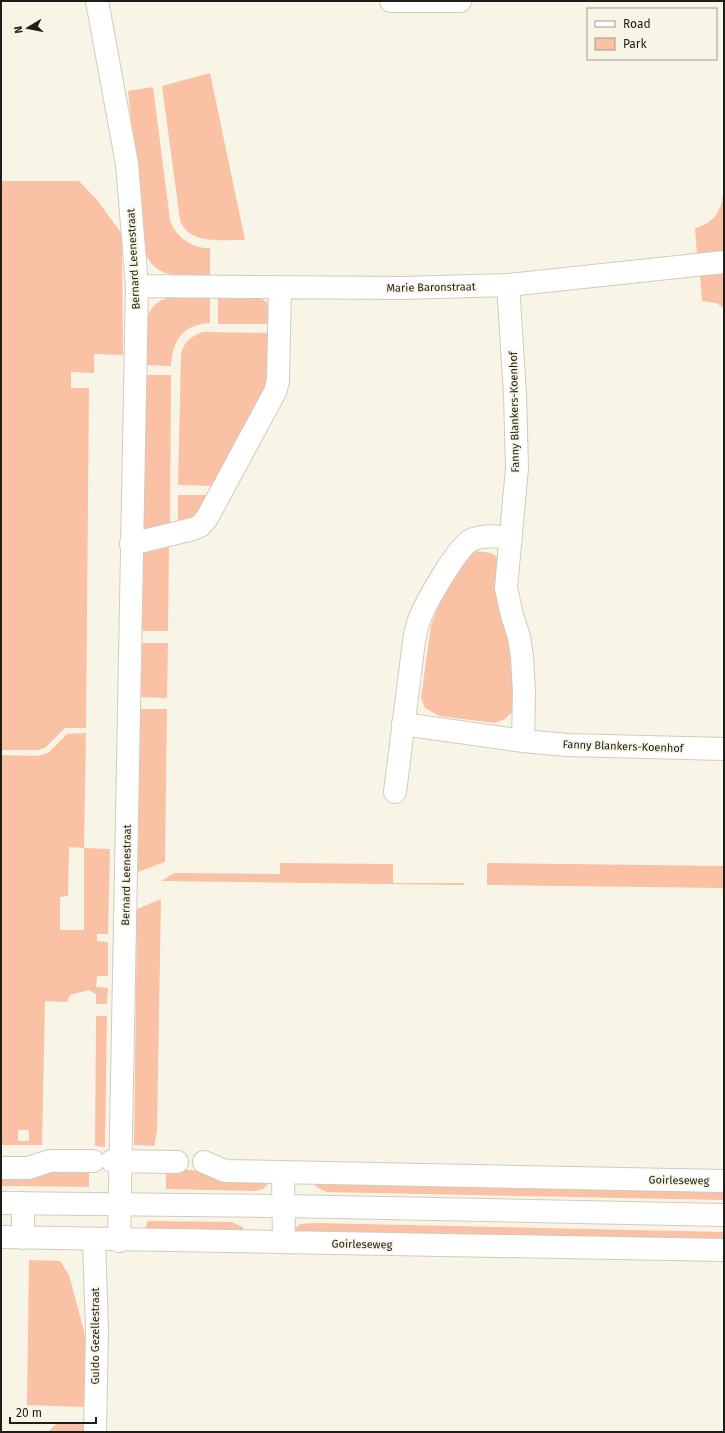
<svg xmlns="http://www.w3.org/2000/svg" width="725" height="1433" font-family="'Fira Sans',sans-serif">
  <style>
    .green { fill: #fac1a4; fill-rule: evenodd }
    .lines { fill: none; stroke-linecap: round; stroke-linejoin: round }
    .street-casing { stroke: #cfccbf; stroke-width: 24 }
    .secondary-casing { stroke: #cfccbf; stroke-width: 24 }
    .street { stroke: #fff; stroke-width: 22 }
    .secondary { stroke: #fff; stroke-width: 22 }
    .labels { text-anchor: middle; stroke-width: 3.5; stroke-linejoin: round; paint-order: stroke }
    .street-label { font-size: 11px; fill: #1e1d18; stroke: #f8f5e7 }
  </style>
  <rect width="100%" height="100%" fill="#f8f5e7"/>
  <path class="green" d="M210,73L245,240C223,239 189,246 180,220L162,86Z
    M153,87L170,220C175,236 192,249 210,248V275C186,275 158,281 146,255L128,91Z
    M1,181H79L97,200L122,234L123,355L94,354V373L71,372V388H89L86,728H65L45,748L37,750H1Z
    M723,193L724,252L697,254L695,228C713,224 722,211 723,193Z
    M724,273V308L716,303L702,301L700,275Z
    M171,297H210V323C182,325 173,340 171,366L144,365C145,339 138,304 171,297Z
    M218,297C230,297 264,293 268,305C270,311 269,318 270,324H218Z
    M203,332L269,333L270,381L215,486L178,485L181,354C184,342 191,336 203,332Z
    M144,375H171L170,527L143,532Z
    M178,495H210L195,517L178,525Z
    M169,545L168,631H141L142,551Z
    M476,551L491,553L498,558L496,596L510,646L512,661L514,706L512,712L505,719L495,723L439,716L425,708L421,698L431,625L439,605L464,559L472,552Z
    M141,643H168L167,698L140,697Z
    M140,709H167L165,862L138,872Z
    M86,733L84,848L110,849L108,934H97V941L108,942V976H97L96,987L108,988L107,1004H96V994L89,990L70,995L67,1002L45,1001L42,1145H1V755L38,756L48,753L67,734ZM69,847L84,848V930H60V897L68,896ZM18,1130H29V1141H18Z
    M280,863L393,864V883H463L464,885L161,881L174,873L280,874Z
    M487,863L724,866V888L487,885Z
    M161,899L157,1132L154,1146L134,1145L137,909Z
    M96,1016H107L105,1147L95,1146Z
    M89,1169V1187L1,1186V1175Z
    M166,1170H190L268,1182V1184L263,1189L255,1191L166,1189Z
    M315,1182L724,1189V1200L327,1192L316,1187Z
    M148,1221L231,1222L243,1227L244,1232L145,1229Z
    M315,1223L724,1232V1243L296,1236L293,1229L301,1224Z
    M29,1260L60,1261L69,1275L84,1331L86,1343V1407L27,1405Z
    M58,1422L86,1423V1432H48Z"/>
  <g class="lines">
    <g class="street-casing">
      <path id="street" d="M97,1L127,164L137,286L119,1241
        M391,1H460
        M508,285L515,394L517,468L506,588L512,615L519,637L522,656L524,692L523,741
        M137,286L402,288L508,285L724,262
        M131,544L193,529L200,526L207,518L275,392L278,381L280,287
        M403,724L523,741L568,745L724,749
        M395,792L414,641C415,635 416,629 418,623C424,605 456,549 471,540C483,534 498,537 511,538
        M112,1161L177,1162
        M204,1162L225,1171L724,1181
        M1,1168H28L50,1161H93
        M283,1172L284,1242
        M1,1237L724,1250
        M23,1238V1203
        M94,1240L97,1331L95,1432"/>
    </g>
    <g class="secondary-casing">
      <path id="secondary" d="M1,1203L284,1206L724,1215"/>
    </g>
    <use href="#street" class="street"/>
    <use href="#secondary" class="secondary"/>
  </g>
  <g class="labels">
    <g class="street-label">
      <text transform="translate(133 259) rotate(-93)" y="4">Bernard Leenestraat</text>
      <text transform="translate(431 287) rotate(-1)" y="4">Marie Baronstraat</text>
      <text transform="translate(514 412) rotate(-91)" y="4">Fanny Blankers-Koenhof</text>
      <text transform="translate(623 746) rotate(2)" y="4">Fanny Blankers-Koenhof</text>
      <text transform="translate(126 875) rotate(-89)" y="4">Bernard Leenestraat</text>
      <text transform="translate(679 1180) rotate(1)" y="4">Goirleseweg</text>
      <text transform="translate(362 1244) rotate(1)" y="4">Goirleseweg</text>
      <text transform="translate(95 1336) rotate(-90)" y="4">Guido Gezellestraat</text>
    </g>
  </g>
  <rect width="725" height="1433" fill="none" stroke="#1e1d18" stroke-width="4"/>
  <rect x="587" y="8" width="130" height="52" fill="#f8f5e7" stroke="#a19f94"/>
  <rect x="595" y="21" width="20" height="6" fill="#ffffff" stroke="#a19f94"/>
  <text x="623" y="28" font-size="12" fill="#1e1d18">Road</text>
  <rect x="595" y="38" width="20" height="12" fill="#fac1a4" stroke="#a19f94"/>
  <text x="623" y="48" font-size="12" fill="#1e1d18">Park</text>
  <g transform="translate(28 28) rotate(260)" stroke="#f8f5e7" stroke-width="3" paint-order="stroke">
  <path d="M0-3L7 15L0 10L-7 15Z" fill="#1e1d18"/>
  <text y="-6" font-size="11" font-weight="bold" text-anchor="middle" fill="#1e1d18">N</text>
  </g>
  <path d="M10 1417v6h86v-6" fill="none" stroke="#1e1d18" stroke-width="2"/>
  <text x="16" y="1417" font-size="12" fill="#1e1d18" stroke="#f8f5e7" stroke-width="3" paint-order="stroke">20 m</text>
</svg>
